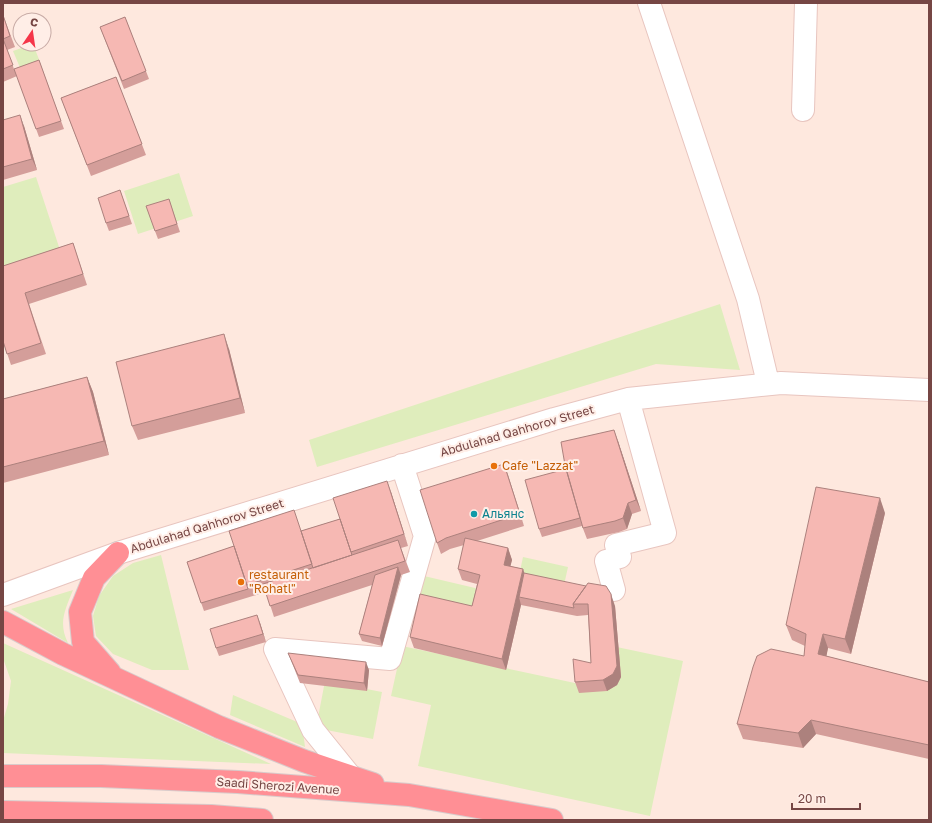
<svg xmlns="http://www.w3.org/2000/svg" width="932" height="823" font-family="'Golos Text',sans-serif">
  <style>
    .green { fill: #dfedbc }
    .lines { fill: none; stroke-linecap: round; stroke-linejoin: round }
    .minor-casing { stroke: #e8c5bf; stroke-width: 24 }
    .highway-casing { stroke: #d9cbcb; stroke-width: 24 }
    .minor { stroke: #fff; stroke-width: 22 }
    .highway { stroke: #ff8f95; stroke-width: 22 }
    .wall { fill: #d49e9a }
    .shaded-wall { fill: #ac817d }
    .building { fill: #f6b8b3; stroke: #ac817d }
    .food-dot { fill: #e8710a; stroke: #ffeee7; stroke-width: 1.5 }
    .culture-dot { fill: #0f9aa8; stroke: #ffeee7; stroke-width: 1.5 }
    .labels { text-anchor: middle; stroke-width: 4; stroke-linejoin: round; paint-order: stroke }
    .street-label { font-size: 12px; fill: #764644; stroke: #ffeee7 }
    .food-label { font-size: 12px; fill: #c56008; stroke: #ffeee7; text-anchor: start }
    .culture-label { font-size: 12px; fill: #0d838f; stroke: #ffeee7; text-anchor: start }
  </style>
  <rect width="100%" height="100%" fill="#fee8de"/>
  <path class="green" d="M33,44L40,62L21,70L13,51Z
    M179,173L193,216L138,234L124,191Z
    M36,177L60,250L3,268V187Z
    M720,304L740,370L656,364L317,467L309,440Z
    M161,555L189,670H152L113,654L96,636L93,616L99,596L113,576L133,563Z
    M523,557L568,567L562,594L517,585Z
    M424,576L492,592L485,623L416,607Z
    M73,590C65,610 58,623 68,643L11,609Z
    M3,643L271,764L3,753V721L8,704L11,681L3,658Z
    M402,646L603,689L612,646L683,661L650,816L418,766L431,705L391,696Z
    M325,681L382,692L373,739L316,728Z
    M233,695L302,724L305,747L230,715Z"/>
  <g class="lines">
    <g class="minor-casing">
      <path id="minor" d="M649,3L748,299L768,383
        M803,110L806,3
        M614,590L606,561L620,557L616,545L665,533L628,399
        M3,595L118,553L554,419L628,399L781,383L929,390
        M351,777L313,730L275,649L390,659L425,536L402,465"/>
    </g>
    <g class="highway-casing">
      <path id="highway" d="M3,622L63,654L219,727L304,761L373,784
        M110,673L83,642L80,612L94,578L118,553
        M3,776H101L238,782L409,795L552,820
        M3,812L211,816L262,820"/>
    </g>
    <use href="#minor" class="minor"/>
    <use href="#highway" class="highway"/>
  </g>
  <path class="wall" d="M3,15L15,47L7,50L14,69L39,60L64,129L39,137L17,76L3,82Z
    M125,17L149,79L124,89L100,27Z
    M116,77L146,155L91,176L61,98Z
    M3,120L24,126L37,170L3,180Z
    M120,190L132,224L109,231L106,223Z
    M169,199L180,232L158,239L155,231Z
    M73,243L87,285L29,304L46,354L11,365L3,341V266Z
    M229,349L245,413L138,440L132,426Z
    M87,377L93,392L109,455L3,483V399Z
    M618,441L641,511L632,514L627,529L619,532L587,539L582,526L542,537L539,529L566,469Z
    M504,464L524,526L477,541L508,548L512,560L510,566L523,569L524,573L615,606L621,677L617,685L607,691L579,693L575,682L591,663L588,615L577,616L521,605L506,670L414,648L410,637L472,606L477,584L462,580L458,569L464,545L450,549L441,554L437,543Z
    M391,492L408,546L401,548L410,572L401,575L382,646L362,641L359,634L372,585L274,617L266,592L204,611L187,562L234,546L301,531L340,519Z
    M885,513L851,654L828,648L826,656L929,682V759L816,734L803,748L743,739L737,724L804,656L805,646L792,640L786,625Z
    M260,623L266,642L219,656L216,648Z
    M288,653L369,670L367,691L300,683Z"/>
  <path class="shaded-wall" d="M20,115L24,126L37,170L32,159Z
    M224,334L229,349L245,413L240,398Z
    M87,377L93,392L109,455L104,441Z
    M614,430L618,441L641,511L636,500Z
    M504,464L508,475L524,526L520,514Z
    M387,481L391,492L408,546L404,534Z
    M880,498L885,513L851,654L845,639Z
    M628,503L632,514L627,529L623,518Z
    M508,548L512,560L508,576L504,565Z
    M398,567L401,575L382,646L380,638Z
    M523,569L527,581L519,597L521,605L506,670L502,659Z
    M611,594L615,606L621,677L617,685L607,691L603,680Z
    M257,615L260,623L266,642L263,634Z
    M823,634L828,648L824,669L818,654Z
    M366,662L369,670L367,691L364,683Z
    M811,720L816,734L803,748L798,733Z"/>
  <path class="building" d="M3,15L10,36L3,39L13,65L3,69Z
    M125,17L146,71L122,81L100,27Z
    M39,60L61,121L36,129L14,69Z
    M116,77L142,144L87,165L61,98Z
    M20,115L32,159L3,167V120Z
    M120,190L129,216L106,223L98,198Z
    M169,199L177,224L155,231L146,206Z
    M73,243L83,274L25,293L41,343L7,354L3,341V266Z
    M224,334L240,398L132,426L116,362Z
    M87,377L104,441L3,467V399Z
    M614,430L636,500L628,503L623,518L615,521L583,528L565,465L561,442Z
    M504,464L520,514L446,538L437,543L420,490Z
    M566,469L580,518L539,529L525,480Z
    M387,481L404,534L351,552L333,498Z
    M816,487L880,498L845,639L823,634L818,654L929,682V745L811,720L798,733L737,724L753,667L757,656L771,649L804,656L806,634L786,625Z
    M294,510L312,564L247,585L229,531Z
    M340,519L352,555L313,568L301,531Z
    M465,538L508,548L504,565L523,569L502,659L410,637L420,594L472,606L480,575L458,569Z
    M398,540L405,561L270,606L263,584Z
    M234,546L248,589L201,603L187,562Z
    M398,567L380,638L359,634L375,575Z
    M524,573L586,586L573,604L574,608L519,597Z
    M588,583L606,586L611,594L617,666L613,674L603,680L575,682L573,659L591,663L588,604H573Z
    M257,615L263,634L216,648L210,629Z
    M288,653L366,662L364,683L298,675Z"/>
  <g class="food-dot">
    <circle cx="494" cy="466" r="4"/>
    <circle cx="241" cy="582" r="4"/>
  </g>
  <circle class="culture-dot" cx="474" cy="514" r="4"/>
  <g class="labels">
    <g class="street-label">
      <text transform="translate(517 431) rotate(-16)" y="4">Abdulahad Qahhorov Street</text>
      <text transform="translate(207 526) rotate(-17)" y="4">Abdulahad Qahhorov Street</text>
      <text transform="translate(278 786) rotate(4)" y="4">Saadi Sherozi Avenue</text>
    </g>
    <g class="food-label">
      <text x="502" y="470">Cafe "Lazzat"</text>
      <text x="249" y="579">restaurant<tspan x="249" dy="14">"Rohatl"</tspan></text>
    </g>
    <g class="culture-label">
      <text x="482" y="518">Альянс</text>
    </g>
  </g>
  <rect width="932" height="823" fill="none" stroke="#764644" stroke-width="8"/>
  <g transform="translate(32 32) rotate(13)"><circle r="19" fill="#ffeee7" stroke="#c8aba6"/>
  <path d="M0-3L7 15L0 10L-7 15Z" fill="#f53649"/>
  <text y="-6" font-size="11" font-weight="bold" text-anchor="middle" fill="#764644">С</text>
  </g>
  <path d="M792 803v6h68v-6" fill="none" stroke="#764644" stroke-width="2"/>
  <text x="798" y="803" font-size="12" fill="#764644" stroke="#ffeee7" stroke-width="3" paint-order="stroke">20 m</text>
</svg>
